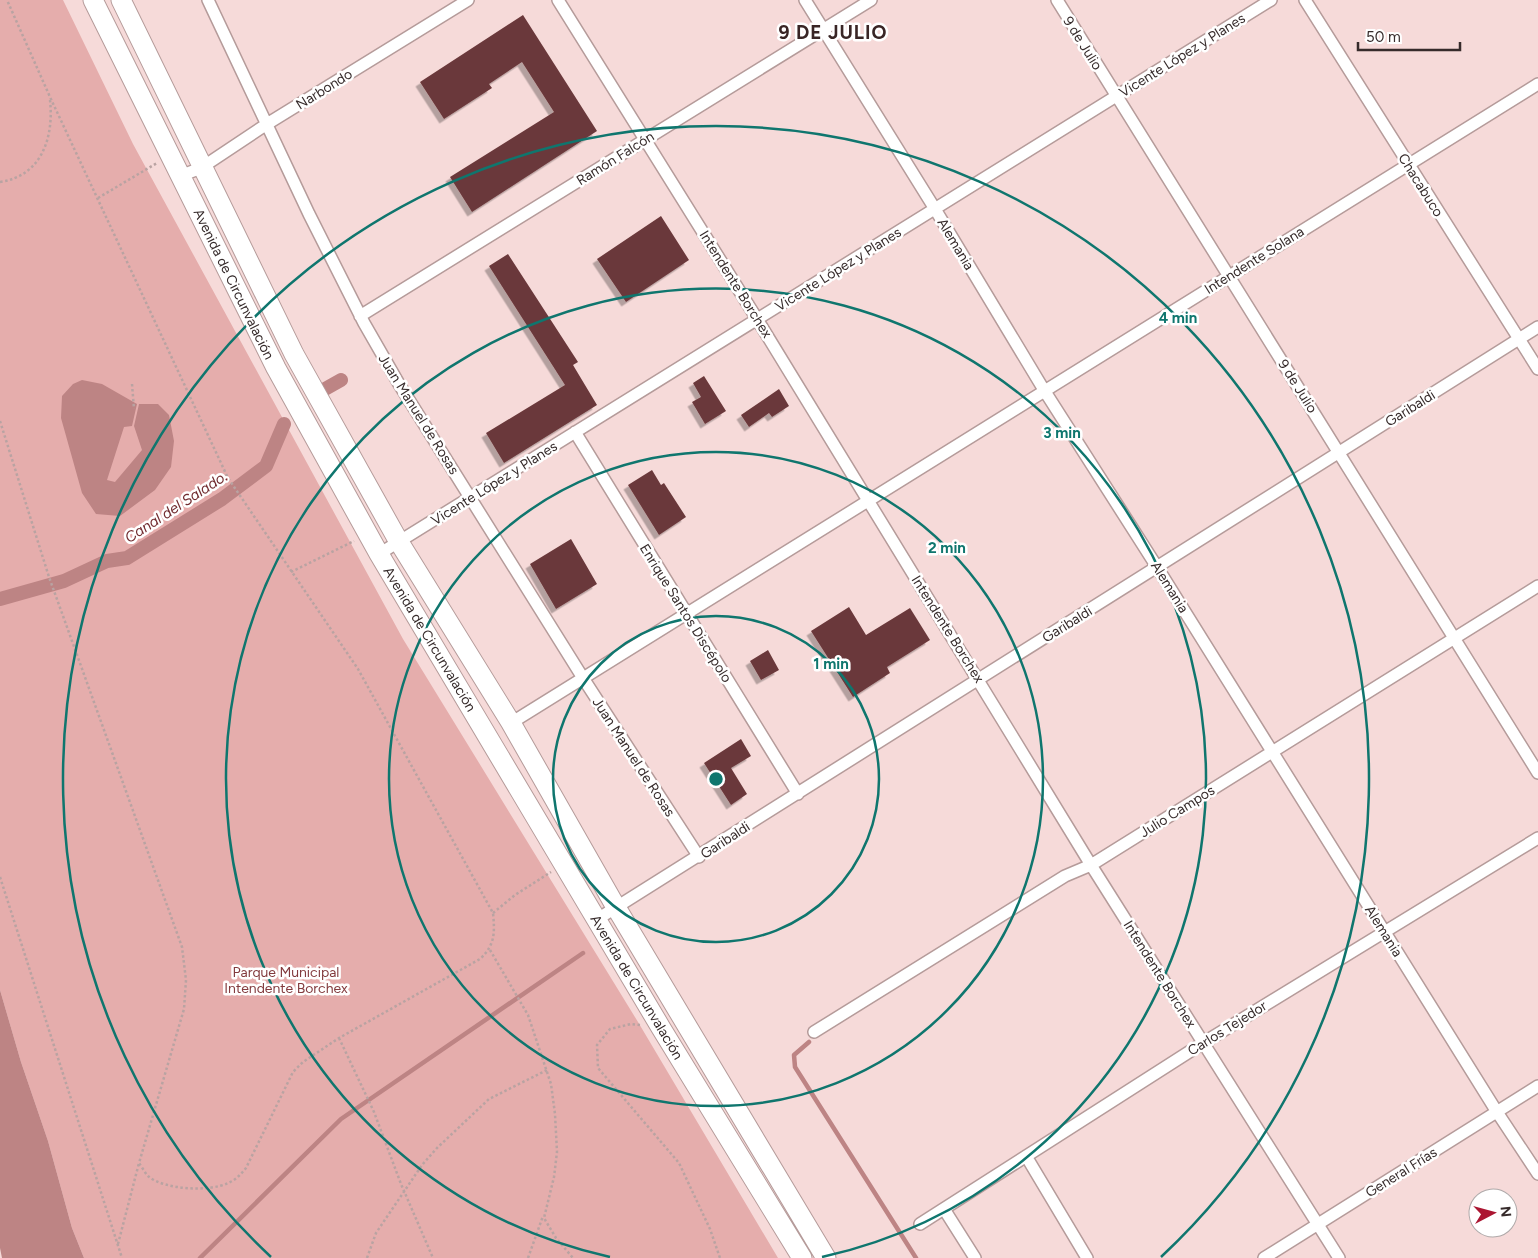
<svg xmlns="http://www.w3.org/2000/svg" width="1538" height="1258" font-family="Figtree,sans-serif">
  <style>
    .green { fill: #e5adac }
    .water { fill: #bd8484 }
    .lines { fill: none; stroke-linecap: round; stroke-linejoin: round }
    .stream { stroke: #bd8484; stroke-width: 4.5 }
    .canal { stroke: #bd8484; stroke-width: 14 }
    .building { fill: #6b393b; filter: url(#shadow) }
    .minor-casing { stroke: #b59b9a; stroke-width: 14 }
    .trunk-casing { stroke: #b59b9a; stroke-width: 21 }
    .path { stroke: #b9a3a2; stroke-width: 2.5; stroke-dasharray: 2.5 2.5; stroke-linecap: butt }
    .minor { stroke: #fff; stroke-width: 11 }
    .trunk { stroke: #fff; stroke-width: 19 }
    .ring { fill: none; stroke: #0f766e; stroke-width: 2.5 }
    .labels { text-anchor: middle; stroke-width: 5; stroke-linejoin: round; paint-order: stroke }
    .street-label { font-size: 14px; fill: #362b2b; stroke: #fff }
    .park-label { font-size: 14px; fill: #833b3e; stroke: #fff }
    .water-label { font-size: 15px; font-style: italic; fill: #722c30; stroke: #fff }
    .district-label { font-size: 19px; font-weight: bold; letter-spacing: 1px; fill: #392525; stroke: #fff }
    .centre { fill: #0f766e; stroke: #fff; stroke-width: 2.5 }
    .ring-label { font-size: 15px; text-anchor: middle; font-weight: bold; fill: #0f766e; stroke: #fff; stroke-width: 5; stroke-linejoin: round; paint-order: stroke }
  </style>
  <defs>
    <filter id="shadow"><feDropShadow dx="-4.5" dy="4.5" stdDeviation="0" flood-color="#0004"/></filter>
  </defs>
  <rect width="100%" height="100%" fill="#f6dad9"/>
  <path class="green" d="M0,0H63L133,144L403,639L638,1022L778,1258H84L72,1228L48,1141L21,1062L0,990Z"/>
  <path class="water" d="M82,380L102,384L137,404L132,426L124,427L107,480L115,482L142,450L134,426L139,404H158L169,415L174,441L171,467L155,490L120,516L96,514L82,493L61,418L62,396L73,384Z
    M0,990L21,1062L48,1141L72,1228L84,1258H2L0,1248Z"/>
  <g class="lines">
    <path class="stream" d="M809,1042L794,1055L795,1067L916,1258
      M200,1258L341,1119L583,953"/>
    <path class="canal" d="M325,389L341,380
      M0,599L64,581L107,561L127,558L222,499L266,466L284,424"/>
  </g>
  <path class="building" d="M523,15L597,131L472,212L450,177L554,112L522,62L489,84L492,88L444,119L420,82Z
    M661,216L689,260L626,302L597,259Z
    M508,254L578,362L573,365L597,405L504,463L486,433L565,385L489,266Z
    M704,376L726,411L705,424L692,402L701,397L693,383Z
    M779,389L789,406L772,417L769,413L749,427L741,415Z
    M652,470L661,485L664,483L686,517L659,535L628,485Z
    M571,539L597,584L556,609L530,564Z
    M849,607L866,635L910,608L930,640L887,667L890,673L853,697L811,631Z
    M768,650L779,670L761,680L750,661Z
    M741,739L751,756L731,768L747,794L731,805L704,763Z"/>
  <g class="lines">
    <g class="minor-casing">
      <path id="minor" d="M208,0L309,214L364,323L399,384L583,678L699,857
        M558,0L757,319L1091,865L1339,1258
        M805,0L935,209L1044,390L1157,567L1497,1112L1538,1174
        M1057,0L1538,773
        M1305,0L1538,369
        M180,176L201,168L267,124L468,0
        M360,316L871,0
        M575,432L798,794
        M379,554L1271,0
        M511,723L1538,84
        M596,920L1538,327
        M814,1032L1065,876L1091,865L1538,586
        M1026,1156L1087,1258
        M944,1209L975,1258
        M920,1224L1203,1043L1538,838
        M1264,1258L1538,1086"/>
    </g>
    <g class="trunk-casing">
      <path id="trunk" d="M93,0L276,368L379,554L661,1028L802,1258
        M121,0L294,354L399,542L511,723L617,909L826,1258"/>
    </g>
    <path class="path" d="M0,182C42,176 54,137 50,100
      M98,198L157,163
      M132,384L134,409
      M0,421L49,577L182,947L186,980L184,1009L139,1163C142,1167 145,1173 148,1176C164,1190 210,1192 228,1183C236,1180 241,1174 246,1168L293,1072L303,1062L339,1038L480,959C495,945 495,933 493,913L358,669L228,478L50,97L7,0
      M291,572L354,541
      M0,877L122,1258
      M493,913L515,895L551,872
      M490,950L528,1015L551,1084L555,1114L557,1152L554,1177L544,1218L556,1238L573,1258
      M640,1025L631,1024L610,1029L597,1045L598,1068L679,1163L710,1229L720,1258
      M339,1038L374,1112L401,1184L433,1258
      M118,1244L139,1163
      M367,1258L376,1233L422,1165L437,1148L489,1099L547,1070
      M528,1258L543,1216"/>
    <use href="#minor" class="minor"/>
    <use href="#trunk" class="trunk"/>
  </g>
  <g class="ring">
    <circle cx="716" cy="779" r="163"/>
    <circle cx="716" cy="779" r="327"/>
    <path d="M610 1257A490 490 0 1 1 822 1257"/>
    <path d="M271 1257A653 653 0 1 1 1161 1257"/>
  </g>
  <g class="labels">
    <g class="street-label">
      <text transform="translate(1083 43) rotate(58)" y="5">9 de Julio</text>
      <text transform="translate(1182 55) rotate(-32)" y="5">Vicente López y Planes</text>
      <text transform="translate(324 89) rotate(-32)" y="5">Narbondo</text>
      <text transform="translate(615 158) rotate(-32)" y="5">Ramón Falcón</text>
      <text transform="translate(1421 185) rotate(58)" y="5">Chacabuco</text>
      <text transform="translate(956 244) rotate(59)" y="5">Alemania</text>
      <text transform="translate(1254 260) rotate(-32)" y="5">Intendente Solana</text>
      <text transform="translate(838 269) rotate(-32)" y="5">Vicente López y Planes</text>
      <text transform="translate(234 284) rotate(64)" y="5">Avenida de Circunvalación</text>
      <text transform="translate(736 284) rotate(58)" y="5">Intendente Borchex</text>
      <text transform="translate(1298 386) rotate(58)" y="5">9 de Julio</text>
      <text transform="translate(1410 408) rotate(-32)" y="5">Garibaldi</text>
      <text transform="translate(419 414) rotate(58)" y="5">Juan Manuel de Rosas</text>
      <text transform="translate(494 483) rotate(-32)" y="5">Vicente López y Planes</text>
      <text transform="translate(1170 587) rotate(58)" y="5">Alemania</text>
      <text transform="translate(686 613) rotate(58)" y="5">Enrique Santos Discépolo</text>
      <text transform="translate(1067 624) rotate(-32)" y="5">Garibaldi</text>
      <text transform="translate(948 629) rotate(58)" y="5">Intendente Borchex</text>
      <text transform="translate(430 639) rotate(59)" y="5">Avenida de Circunvalación</text>
      <text transform="translate(634 757) rotate(57)" y="5">Juan Manuel de Rosas</text>
      <text transform="translate(1177 811) rotate(-32)" y="5">Julio Campos</text>
      <text transform="translate(725 840) rotate(-33)" y="5">Garibaldi</text>
      <text transform="translate(1384 931) rotate(58)" y="5">Alemania</text>
      <text transform="translate(1160 974) rotate(58)" y="5">Intendente Borchex</text>
      <text transform="translate(637 987) rotate(59)" y="5">Avenida de Circunvalación</text>
      <text transform="translate(1227 1028) rotate(-32)" y="5">Carlos Tejedor</text>
      <text transform="translate(1401 1172) rotate(-32)" y="5">General Frías</text>
    </g>
    <g class="park-label">
      <text x="286" y="977">Parque Municipal<tspan x="286" dy="16">Intendente Borchex</tspan></text>
    </g>
    <g class="water-label">
      <text transform="translate(176 507) rotate(-33)" y="5">Canal del Salado.</text>
    </g>
    <g class="district-label">
      <text x="833" y="39">9 DE JULIO</text>
    </g>
  </g>
  <circle cx="716" cy="779" r="8" class="centre"/>
  <g class="ring-label">
    <text x="1178" y="323">4 min</text>
    <text x="1062" y="438">3 min</text>
    <text x="947" y="553">2 min</text>
    <text x="831" y="669">1 min</text>
  </g>
  <g transform="translate(1493 1213) rotate(84)"><circle r="24" fill="#ffffff" stroke="#afaaaa"/>
  <path d="M0-4L9 19L0 12L-9 19Z" fill="#ab1632"/>
  <text y="-8" font-size="14" font-weight="bold" text-anchor="middle" fill="#362b2b">N</text>
  </g>
  <path d="M1358 42v8h102v-8" fill="none" stroke="#362b2b" stroke-width="2.5"/>
  <text x="1366" y="42" font-size="15" fill="#362b2b" stroke="#ffffff" stroke-width="4" paint-order="stroke">50 m</text>
</svg>
